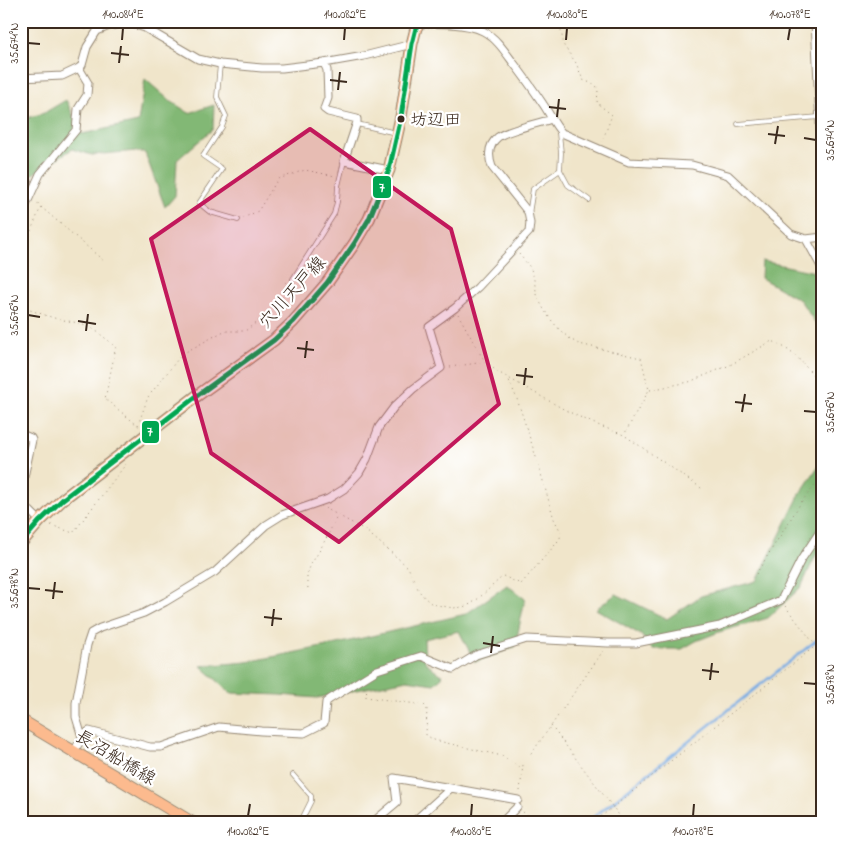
<svg xmlns="http://www.w3.org/2000/svg" width="844" height="844" font-family="'Indie Flower','Klee One',sans-serif">
  <style>
    .forest { fill: #82b875; stroke: #5e714a }
    .lines { fill: none; stroke-linecap: round; stroke-linejoin: round }
    .stream { stroke: #77ace4; stroke-width: 2.5 }
    .lane-casing { stroke: #968874; stroke-width: 5.5 }
    .street-casing { stroke: #968874; stroke-width: 9 }
    .primary-casing { stroke: #968874; stroke-width: 13 }
    .path { stroke: #968874; stroke-width: 1; stroke-dasharray: 1 4; stroke-linecap: butt }
    .lane { stroke: #fff; stroke-width: 4 }
    .street { stroke: #fff; stroke-width: 7 }
    .primary { stroke: #fcba8e; stroke-width: 11 }
    .bus-1-casing { stroke: #fff; stroke-width: 9 }
    .bus-1 { stroke: #00a651; stroke-width: 5 }
    .marked { fill: #c2185b; fill-opacity: 0.2; stroke: #c2185b; stroke-width: 4; stroke-linejoin: round }
    .ticks { fill: none; stroke: #3b2a1e; stroke-width: 2 }
    .bus-dot { fill: #3b2a1e; stroke: #fff; stroke-width: 2 }
    .labels { text-anchor: middle; stroke-width: 4.5; stroke-linejoin: round; paint-order: stroke }
    .bus-label { font-size: 17px; fill: #3b2a1e; stroke: #fff; text-anchor: start }
    .street-label { font-size: 18px; fill: #3b2a1e; stroke: #fff }
    .line-badge { stroke: #fff; stroke-width: 2 }
    .badge-label { font-size: 14px; text-anchor: middle; font-weight: bold; fill: #fff }
    .neatline { fill: none; stroke: #3b2a1e; stroke-width: 2 }
    .ticks-label { font-size: 12px; text-anchor: middle; fill: #3b2a1e }
  </style>
  <rect width="100%" height="100%" fill="#fff"/>
  <filter id="ink" filterUnits="userSpaceOnUse"><feTurbulence type="fractalNoise" baseFrequency=".02" numOctaves="2"/><feDisplacementMap in="SourceGraphic" scale="10" xChannelSelector="R" yChannelSelector="G"/><feConvolveMatrix kernelMatrix="1 2 1 2 8 2 1 2 1" color-interpolation-filters="sRGB"/></filter>
  <filter id="wash" filterUnits="userSpaceOnUse"><feTurbulence type="fractalNoise" baseFrequency=".0096" numOctaves="4" result="noise"/><feDisplacementMap in="SourceGraphic" scale="20" xChannelSelector="R" yChannelSelector="G"/><feGaussianBlur stdDeviation="1.12" result="paint"/><feColorMatrix in="noise" values="0 0 0 0 0 0 0 0 0 0 0 0 0 0 0 0 0 1.4 0 .05"/><feComposite in="paint" operator="in"/></filter>
  <g filter="url(#wash)">
    <rect width="100%" height="100%" fill="#f0e5ca"/>
    <path class="forest" d="M145,79L169,100L189,113L214,105L213,129L177,160L175,196L165,207L145,153L136,151L92,155L72,149L28,177L21,176V120L44,113L66,100L82,134L138,122Z
      M762,261L815,272L823,280V334L800,300L761,278Z
      M823,459V540L801,587L768,618L719,632L696,641L682,649H652L641,635L596,609L616,594L667,619L701,596L757,581L800,494Z
      M507,585L525,599L515,647L475,662L459,631L424,639L425,662L443,676L434,684L407,680L317,698L280,695L231,693L201,666L247,662L337,644L466,614Z"/>
    <g class="lines">
      <path class="stream" d="M586,823L823,635"/>
    </g>
  </g>
  <g filter="url(#ink)">
    <g class="lines">
      <g class="lane-casing">
        <path id="lane" d="M220,64L217,97L226,116L222,127L203,156L222,169L199,203L210,212L238,220
          M357,124L396,133
          M738,124L819,117
          M559,133L561,153L560,170L568,185L589,200
          M529,214L533,189L560,170
          M293,279L334,214L337,202L338,186L344,161
          M293,775L311,796V801L300,823"/>
      </g>
      <g class="street-casing">
        <path id="street" d="M815,21L823,187
          M418,24C435,23 467,23 483,31C495,37 504,50 512,61C523,75 533,89 543,104C550,114 554,125 562,133L629,162L692,165L728,175L791,234L806,239L823,237
          M324,63L327,70L328,98L324,109L328,112L357,119V122L344,161L389,170
          M21,78L62,76L79,68L82,65L87,47L97,31L109,26L129,23L145,28L198,59L220,64L262,68H282L324,63L364,56L412,44
          M21,216L40,174L76,130L78,109L87,95L88,83L79,68
          M806,239L823,270
          M21,434L31,438L32,440L21,491
          M21,507L30,511L40,521
          M82,737L89,731L150,747H161L219,727L261,731L304,733L324,723L326,702L330,699L377,670L421,656L453,669L476,655L527,639L608,643H636L720,626L781,600L801,560L823,527
          M74,752L82,737L76,717V703L87,645L91,633L100,628L144,613L165,602L215,572L266,525L282,515L328,499L344,489L359,473L367,459L379,427L394,407L413,389L441,368L429,327L455,308L478,287L529,232L530,223L528,212L492,167C488,156 488,145 498,137C507,130 539,123 552,119
          M372,823L397,802L394,778L451,788
          M412,823L451,788L518,800
          M501,823L517,807"/>
      </g>
      <g class="primary-casing">
        <path id="primary" d="M21,543L40,521L63,499L198,395L274,340L293,322L327,283L354,244L369,219L389,170L401,117L412,44L416,28L420,21
          M21,720L193,823"/>
      </g>
      <path class="path" d="M80,21L87,31
        M559,21L564,46L576,63L583,80L596,85L598,90L597,103L612,115L602,142
        M41,207L105,262
        M243,218L258,211L278,179L305,170L335,176
        M21,254L41,207L36,201
        M519,254C522,258 526,262 529,266C535,275 534,287 538,297C544,314 563,337 579,344L641,358L649,390L624,435
        M21,307L54,318L78,323L94,329L116,347L105,399L141,428
        M458,314L482,357L496,371L567,411L595,424L624,435L704,490
        M450,367L485,362
        M650,390L689,382L730,365L772,341C788,347 808,366 817,381C820,386 821,392 823,397
        M138,425L148,397L182,354L224,331H245L281,304L286,282L288,281
        M325,508L365,530L408,567L419,591L425,598L432,604L453,608L463,607L471,604L479,598L503,576L521,584L555,545L560,538L561,532L554,519L537,460L517,399L508,378
        M51,525L73,533L126,464
        M756,574L802,501L823,476
        M308,588C303,570 316,559 323,544C328,535 333,525 337,516
        M785,606L823,655
        M367,686L366,697L424,705L427,708L426,735L434,740L502,756L522,769
        M551,726L625,823
        M520,791L523,765L551,726L603,651
        M523,812L539,823
        M21,819L25,823
        M593,823L823,640"/>
      <use href="#lane" class="lane"/>
      <use href="#street" class="street"/>
      <use href="#primary" class="primary"/>
      <g class="bus-1-casing">
        <path id="bus-1" d="M21,543L40,521L63,499L198,395L274,340L293,322L327,283L354,244L369,219L389,170L401,117L412,44L416,28L420,21"/>
      </g>
      <use href="#bus-1" class="bus-1"/>
    </g>
  </g>
  <path class="marked" d="M310,129L451,229L499,404L339,542L211,453L151,239Z"/>
  <path class="ticks" d="M122,40L123,28M344,40L345,28M566,40L567,28M788,40L790,28M28,43L40,44M111,53L129,55M119,63L121,46M330,80L347,82M338,90L340,72M549,107L566,109M557,117L559,99M768,134L785,136M804,138L816,140M775,144L778,126M28,315L40,317M78,321L96,324M86,331L88,314M297,348L314,350M305,358L307,341M516,375L533,377M524,385L526,368M735,402L752,404M804,411L816,412M742,412L745,394M28,588L40,589M45,590L63,592M53,599L55,582M264,617L282,619M272,626L274,609M483,643L500,646M491,653L493,636M702,670L719,672M710,680L712,663M804,683L816,684M248,816L250,804M471,816L472,804M693,816L694,804"/>
  <circle class="bus-dot" cx="401" cy="119" r="4.5"/>
  <g class="labels">
    <g class="bus-label">
      <text x="410" y="125">坊辺田</text>
    </g>
    <g class="street-label">
      <text transform="translate(292 292) rotate(-48)" y="6">穴川天戸線</text>
      <text transform="translate(116 757) rotate(31)" y="6">長沼船橋線</text>
    </g>
  </g>
  <g class="line-badge">
    <rect x="372" y="175" width="20" height="24" rx="5" fill="#00a651"/>
    <rect x="141" y="420" width="19" height="24" rx="5" fill="#00a651"/>
  </g>
  <g class="badge-label">
    <text x="382" y="192">7</text>
    <text x="150" y="436">7</text>
  </g>
  <rect width="844" height="844" fill="none" stroke="#fff" stroke-width="55"/>
  <rect x="28" y="28" width="788" height="788" class="neatline"/>
  <g class="ticks-label">
    <text x="123" y="18">140.084°E</text>
    <text x="345" y="18">140.082°E</text>
    <text x="567" y="18">140.080°E</text>
    <text x="790" y="18">140.078°E</text>
    <text transform="translate(14 43) rotate(-90)" y="4">35.674°N</text>
    <text transform="translate(830 140) rotate(-90)" y="4">35.674°N</text>
    <text transform="translate(14 315) rotate(-90)" y="4">35.676°N</text>
    <text transform="translate(830 412) rotate(-90)" y="4">35.676°N</text>
    <text transform="translate(14 588) rotate(-90)" y="4">35.678°N</text>
    <text transform="translate(830 684) rotate(-90)" y="4">35.678°N</text>
    <text x="248" y="835">140.082°E</text>
    <text x="471" y="835">140.080°E</text>
    <text x="693" y="835">140.078°E</text>
  </g>
</svg>
